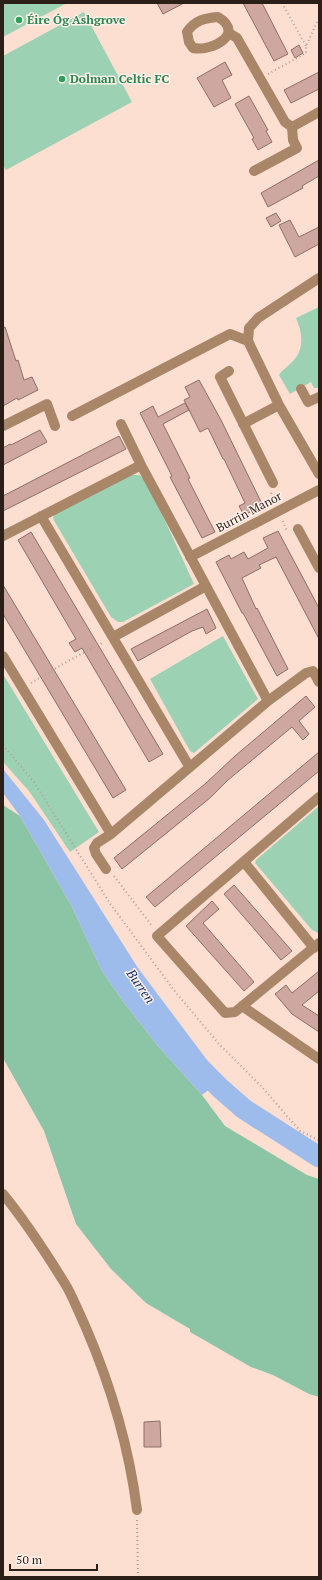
<svg xmlns="http://www.w3.org/2000/svg" width="322" height="1580" font-family="'PT Serif',serif">
  <style>
    .green { fill: #9dd1b3 }
    .forest { fill: #8bc5a5 }
    .water { fill: #9dbceb }
    .lines { fill: none; stroke-linecap: round; stroke-linejoin: round }
    .river { stroke: #9dbceb; stroke-width: 21 }
    .building { fill: #cea8a0; stroke: #906d65 }
    .path { stroke: #b49d91; stroke-width: 2; stroke-dasharray: 1 3; stroke-linecap: butt }
    .minor { stroke: #aa8669; stroke-width: 10 }
    .leisure-dot { fill: #2e9e5b; stroke: #fff0e9; stroke-width: 1.5 }
    .labels { text-anchor: middle; stroke-width: 3; stroke-linejoin: round; paint-order: stroke }
    .leisure-label { font-size: 12px; font-weight: bold; fill: #27864d; stroke: #fff0e9; text-anchor: start }
    .street-label { font-size: 12px; fill: #2b1f18; stroke: #fff0e9 }
    .water-label { font-size: 13px; font-style: italic; fill: #092f66; stroke: #fff0e9 }
  </style>
  <rect width="100%" height="100%" fill="#fcdfd1"/>
  <path class="green" d="M3,3H67L3,37Z
    M84,12L132,102L6,170L3,165V56Z
    M319,307V388H314L311,382L290,394L279,375C282,370 286,368 290,364C305,351 303,334 296,318Z
    M131,475H139L146,479L194,584L123,622H118L111,617L53,519L54,513Z
    M223,636L258,699L194,753L190,751L150,679Z
    M3,674L99,832L70,852L29,791L3,762Z
    M319,806V932L318,933L312,930L255,863L256,860Z"/>
  <path class="forest" d="M3,805L20,816L71,905L102,971L125,1004L158,1046L202,1095L225,1126L307,1175L319,1179V1397L309,1394L273,1375L251,1367L190,1332V1329L146,1303L111,1269L76,1224L44,1131L3,1058Z"/>
  <path class="water" d="M3,769L44,820L138,968L210,1064L220,1081L202,1095L158,1046L125,1004L102,971L71,905L20,816L3,793Z"/>
  <g class="lines">
    <path class="river" d="M196,1064L221,1089L244,1109L319,1157"/>
  </g>
  <path class="building" d="M157,3H184L163,14Z
    M243,3H262L288,54L274,61Z
    M299,45L303,53L295,58L291,50Z
    M225,62L232,75L222,80L231,98L214,107L197,78Z
    M319,72V89L291,103L284,90Z
    M249,96L268,130L266,131L272,142L258,150L252,139L254,138L235,104Z
    M319,160V176L302,186L303,188L268,207L261,193Z
    M276,213L281,221L271,227L266,218Z
    M290,220L299,237L319,227V244L295,257L279,225Z
    M5,327L16,361L18,360L24,380L32,377L38,390L18,400L17,398L3,406V328Z
    M199,380L221,420L263,506L244,515L239,506L245,503L224,459H223L208,428L200,432L184,400L190,397L185,387Z
    M185,403L189,410L163,424L190,478L188,479L215,532L202,538L170,477L172,476L140,413L153,406L158,417Z
    M40,430L47,442L3,465V448L10,444L11,445Z
    M119,436L126,449L3,511V496Z
    M278,531L319,608V639L276,557L259,565L261,568L242,578L256,609L257,608L288,669L277,676L243,613H242L216,562L229,555L231,559L244,552L248,559L268,548L263,538Z
    M31,532L163,754L149,762L82,648L75,652L69,643L76,639L18,540Z
    M3,585L126,790L113,798L3,614Z
    M207,609L216,628L206,634L203,627L192,631L138,661L131,649Z
    M306,696L315,707L299,721L309,734L303,740L292,727L228,780L210,798L122,869L114,858L205,784L235,756Z
    M319,752V771L155,907L146,897Z
    M234,885L292,951L281,960L224,894Z
    M212,901L219,909L203,923L254,982L244,991L186,926Z
    M319,971V991L302,1005L319,1016V1032L292,1014L275,994L286,985L292,993Z
    M160,1421L161,1447H144V1422Z"/>
  <g class="lines">
    <path class="path" d="M282,3L306,46
      M268,74L306,53V46L319,18
      M271,493L275,502
      M283,521L286,529H289
      M31,683L68,661L104,642
      M3,745L34,782L109,902L173,989L219,1044L261,1086L300,1131L319,1140
      M114,876L152,926
      M137,1520L138,1577"/>
    <path class="minor" d="M218,17C246,34 211,52 193,48L189,42L187,32C195,20 205,18 218,17Z
      M229,33L237,38L285,122L292,127L319,112
      M254,171L297,148L293,140L292,127
      M319,278L258,318L249,328L248,341L279,405L319,474
      M229,371L220,377L273,483
      M301,389L308,402L319,397
      M72,416L230,334L248,341
      M121,424L141,465L268,701
      M243,424L279,405
      M3,426L47,404L55,426
      M41,516L189,766
      M298,529L319,568
      M3,536L141,465
      M190,557L319,490
      M113,637L206,586
      M3,656L111,834
      M319,797L157,936L225,1013L235,1012L319,943
      M244,862L314,948
      M106,869L96,854L94,848L97,843L111,834L268,701L306,673L313,671L319,682
      M242,1006L319,1059
      M3,1194C26,1222 48,1256 67,1287C74,1300 80,1315 86,1328C111,1386 129,1447 137,1510"/>
  </g>
  <g class="leisure-dot">
    <circle cx="19" cy="20" r="4"/>
    <circle cx="62" cy="79" r="4"/>
  </g>
  <g class="labels">
    <g class="leisure-label">
      <text x="27" y="24">Éire Óg Ashgrove</text>
      <text x="70" y="83">Dolman Celtic FC</text>
    </g>
    <g class="street-label">
      <text transform="translate(249 512) rotate(-28)" y="4">Burrin Manor</text>
    </g>
    <g class="water-label">
      <text transform="translate(141 986) rotate(55)" y="5">Burren</text>
    </g>
  </g>
  <rect width="322" height="1580" fill="none" stroke="#2b1f18" stroke-width="8"/>
  <path d="M10 1564v6h87v-6" fill="none" stroke="#2b1f18" stroke-width="2"/>
  <text x="16" y="1564" font-size="12" fill="#2b1f18" stroke="#fff0e9" stroke-width="3" paint-order="stroke">50 m</text>
</svg>
